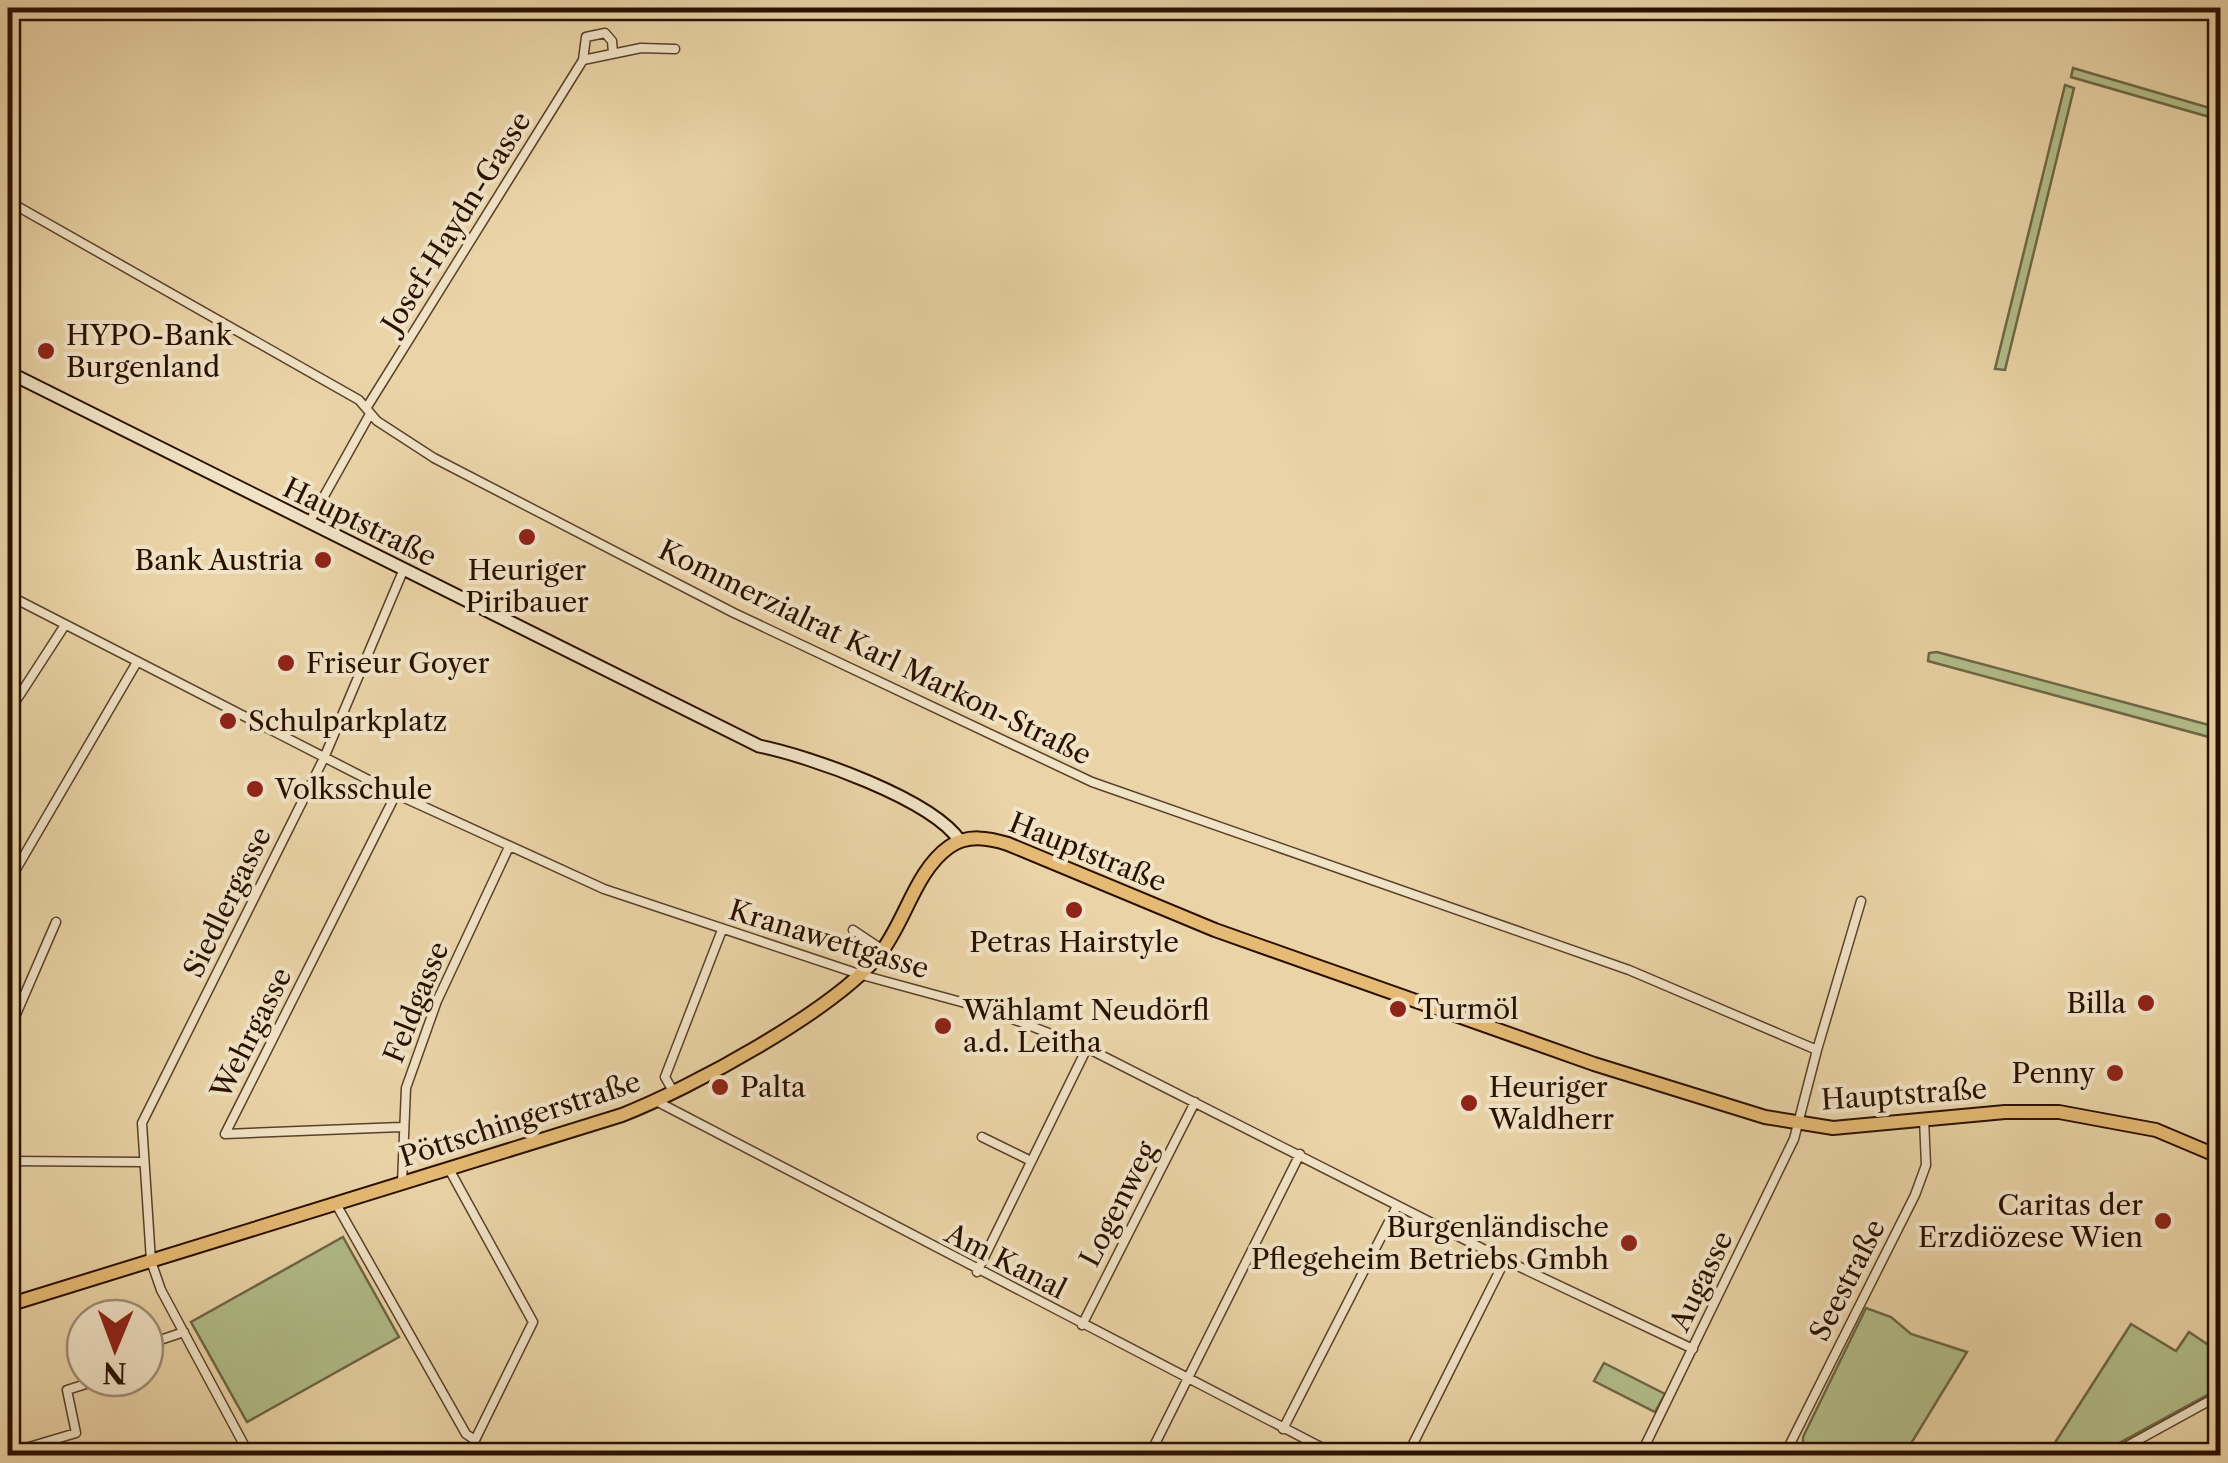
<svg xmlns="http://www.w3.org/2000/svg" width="2228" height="1463" font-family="'Libre Caslon Text',serif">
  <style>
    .green { fill: #b2be8a; stroke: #6e6745; stroke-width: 2.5 }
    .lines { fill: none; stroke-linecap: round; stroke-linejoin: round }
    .street-casing { stroke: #5a412a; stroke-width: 11 }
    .secondary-casing { stroke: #2a1000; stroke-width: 15 }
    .primary-casing { stroke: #2a1000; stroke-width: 16 }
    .street { stroke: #f1e3c6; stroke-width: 8 }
    .secondary { stroke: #f1e3c6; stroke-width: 11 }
    .primary { stroke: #e5ba74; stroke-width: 12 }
    .rail { stroke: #2a1000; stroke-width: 2.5; stroke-dasharray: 18 18; stroke-linecap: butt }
    .poi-dot { fill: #8f2418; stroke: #f1e3c6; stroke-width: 4 }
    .labels { text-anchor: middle; stroke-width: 8; stroke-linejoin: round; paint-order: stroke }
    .street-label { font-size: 28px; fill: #2a1000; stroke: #f1e3c6 }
    .poi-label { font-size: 28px; fill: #2a1000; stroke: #f1e3c6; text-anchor: start }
  </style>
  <rect width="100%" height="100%" fill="#ead4a7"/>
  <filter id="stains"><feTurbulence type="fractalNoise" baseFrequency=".002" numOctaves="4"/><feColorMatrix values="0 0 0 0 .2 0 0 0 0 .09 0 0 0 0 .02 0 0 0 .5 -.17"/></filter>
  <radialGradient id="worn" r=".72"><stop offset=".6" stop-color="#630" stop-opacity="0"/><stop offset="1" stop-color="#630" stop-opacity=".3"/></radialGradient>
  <path class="green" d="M2073,68L2220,111V120L2071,77Z
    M2065,85L2074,88L2005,370L1995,369Z
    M1937,652L2220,728V740L1928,661L1929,653Z
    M343,1237L399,1337L247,1422L191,1322Z
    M1866,1308L1891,1317L1911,1334L1967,1352L1904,1455H1818L1803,1449V1437Z
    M2131,1324L2176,1351L2189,1332L2216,1350L2220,1344V1388L2097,1455H2047Z
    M1604,1363L1665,1394L1655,1412L1594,1381Z"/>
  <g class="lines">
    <g class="street-casing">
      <path id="street" d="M583,60L586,37L605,33L612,41L613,53
        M8,201L359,400L377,421L434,458L734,613L1092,782L1629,970L1817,1050L1794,1139L1640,1456
        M367,407L583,60L641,48L675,49
        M309,523L370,414
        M8,595L396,794L604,889L862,975L987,1009L1087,1048L1505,1260L1693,1349
        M8,713L65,625
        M396,794L225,1134L401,1127
        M8,883L137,662
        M853,930L883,950
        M8,1033L56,922
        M1817,1050L1861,901
        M674,1093L665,1077L722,930
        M656,1101L1338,1456
        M982,1137L1031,1161
        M8,1161L142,1162
        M402,1183L406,1088L437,1001L509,847
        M336,1204L466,1434L475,1440L533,1322L449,1169
        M977,1272L1087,1048
        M1082,1325L1195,1102
        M145,1345L184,1332
        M1283,1429L1397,1206
        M8,1446L9,1453L76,1433L67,1390L105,1378
        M1789,1446L1808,1456
        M250,1456L161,1290L151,1261L142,1123L324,758L403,571
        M1149,1456L1300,1154
        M1304,1456L1310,1442
        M1407,1456L1505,1260
        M1784,1456L1915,1195L1926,1165L1924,1119
        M2109,1456L2220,1395"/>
    </g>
    <g class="secondary-casing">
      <path id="secondary" d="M8,372L759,746C809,756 932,799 960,841"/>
    </g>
    <g class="primary-casing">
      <path id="primary" d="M8,1305L622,1115C691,1088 833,1011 879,955C905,923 915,871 949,847C967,834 989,838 1008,844L1215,930L1594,1064L1765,1117L1833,1128L2005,1112H2059L2156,1130L2220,1157"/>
    </g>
    <use href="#street" class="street"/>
    <use href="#secondary" class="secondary"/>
    <use href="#primary" class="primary"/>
    <path class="rail" d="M308,8H412"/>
  </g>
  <g class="poi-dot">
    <circle cx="46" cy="351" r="10"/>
    <circle cx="527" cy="537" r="10"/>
    <circle cx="323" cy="560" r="10"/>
    <circle cx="286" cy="663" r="10"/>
    <circle cx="228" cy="721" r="10"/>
    <circle cx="255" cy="789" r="10"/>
    <circle cx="1074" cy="910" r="10"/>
    <circle cx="2146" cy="1003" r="10"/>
    <circle cx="1398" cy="1009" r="10"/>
    <circle cx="943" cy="1026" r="10"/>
    <circle cx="2115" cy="1073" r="10"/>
    <circle cx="720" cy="1087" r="10"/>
    <circle cx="1469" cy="1103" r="10"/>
    <circle cx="2163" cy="1221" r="10"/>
    <circle cx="1629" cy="1243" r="10"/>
  </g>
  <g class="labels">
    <g class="street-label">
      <text transform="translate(456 222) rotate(-58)" y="10">Josef-Haydn-Gasse</text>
      <text transform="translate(360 522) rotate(26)" y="10">Hauptstraße</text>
      <text transform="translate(875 652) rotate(26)" y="10">Kommerzialrat Karl Markon-Straße</text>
      <text transform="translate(1088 852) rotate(22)" y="10">Hauptstraße</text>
      <text transform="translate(227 902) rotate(-64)" y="10">Siedlergasse</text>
      <text transform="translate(829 939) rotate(17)" y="10">Kranawettgasse</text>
      <text transform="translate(416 1002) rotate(-68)" y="10">Feldgasse</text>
      <text transform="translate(251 1033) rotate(-63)" y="10">Wehrgasse</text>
      <text transform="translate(1904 1094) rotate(-4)" y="10">Hauptstraße</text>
      <text transform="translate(520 1119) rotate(-18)" y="10">Pöttschingerstraße</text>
      <text transform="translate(1118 1204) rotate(-63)" y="10">Logenweg</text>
      <text transform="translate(1006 1261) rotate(27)" y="10">Am Kanal</text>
      <text transform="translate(1847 1280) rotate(-63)" y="10">Seestraße</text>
      <text transform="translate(1701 1281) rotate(-64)" y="10">Augasse</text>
    </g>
    <g class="poi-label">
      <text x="66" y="345">HYPO-Bank<tspan x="66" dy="32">Burgenland</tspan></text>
      <text x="303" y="570" text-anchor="end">Bank Austria</text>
      <text x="527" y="580" text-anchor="middle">Heuriger<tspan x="527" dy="32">Piribauer</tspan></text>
      <text x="306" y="673">Friseur Goyer</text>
      <text x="248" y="731">Schulparkplatz</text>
      <text x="275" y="799">Volksschule</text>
      <text x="1074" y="952" text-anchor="middle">Petras Hairstyle</text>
      <text x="2126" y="1013" text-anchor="end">Billa</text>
      <text x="1418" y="1019">Turmöl</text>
      <text x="963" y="1020">Wählamt Neudörfl<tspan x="963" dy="32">a.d. Leitha</tspan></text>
      <text x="2095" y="1083" text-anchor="end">Penny</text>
      <text x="740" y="1097">Palta</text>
      <text x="1489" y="1097">Heuriger<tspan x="1489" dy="32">Waldherr</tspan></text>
      <text x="2143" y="1215" text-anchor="end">Caritas der<tspan x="2143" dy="32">Erzdiözese Wien</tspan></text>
      <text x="1609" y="1237" text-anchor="end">Burgenländische<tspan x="1609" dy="32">Pflegeheim Betriebs Gmbh</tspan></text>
    </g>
  </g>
  <rect width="2228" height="1463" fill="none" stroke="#ead4a7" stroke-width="40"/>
  <rect x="10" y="10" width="2208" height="1443" fill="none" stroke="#2a1000" stroke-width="5"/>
  <rect x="20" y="20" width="2188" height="1423" fill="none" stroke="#2a1000" stroke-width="2.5"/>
  <g transform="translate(115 1348) rotate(181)"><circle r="48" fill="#f1e3c6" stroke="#a18f77" stroke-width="2.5"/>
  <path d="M0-8L18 38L0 25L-18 38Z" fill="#8f2418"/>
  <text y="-15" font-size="28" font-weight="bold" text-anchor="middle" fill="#2a1000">N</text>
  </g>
  <rect width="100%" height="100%" filter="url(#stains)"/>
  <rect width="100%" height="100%" fill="url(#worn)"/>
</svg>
